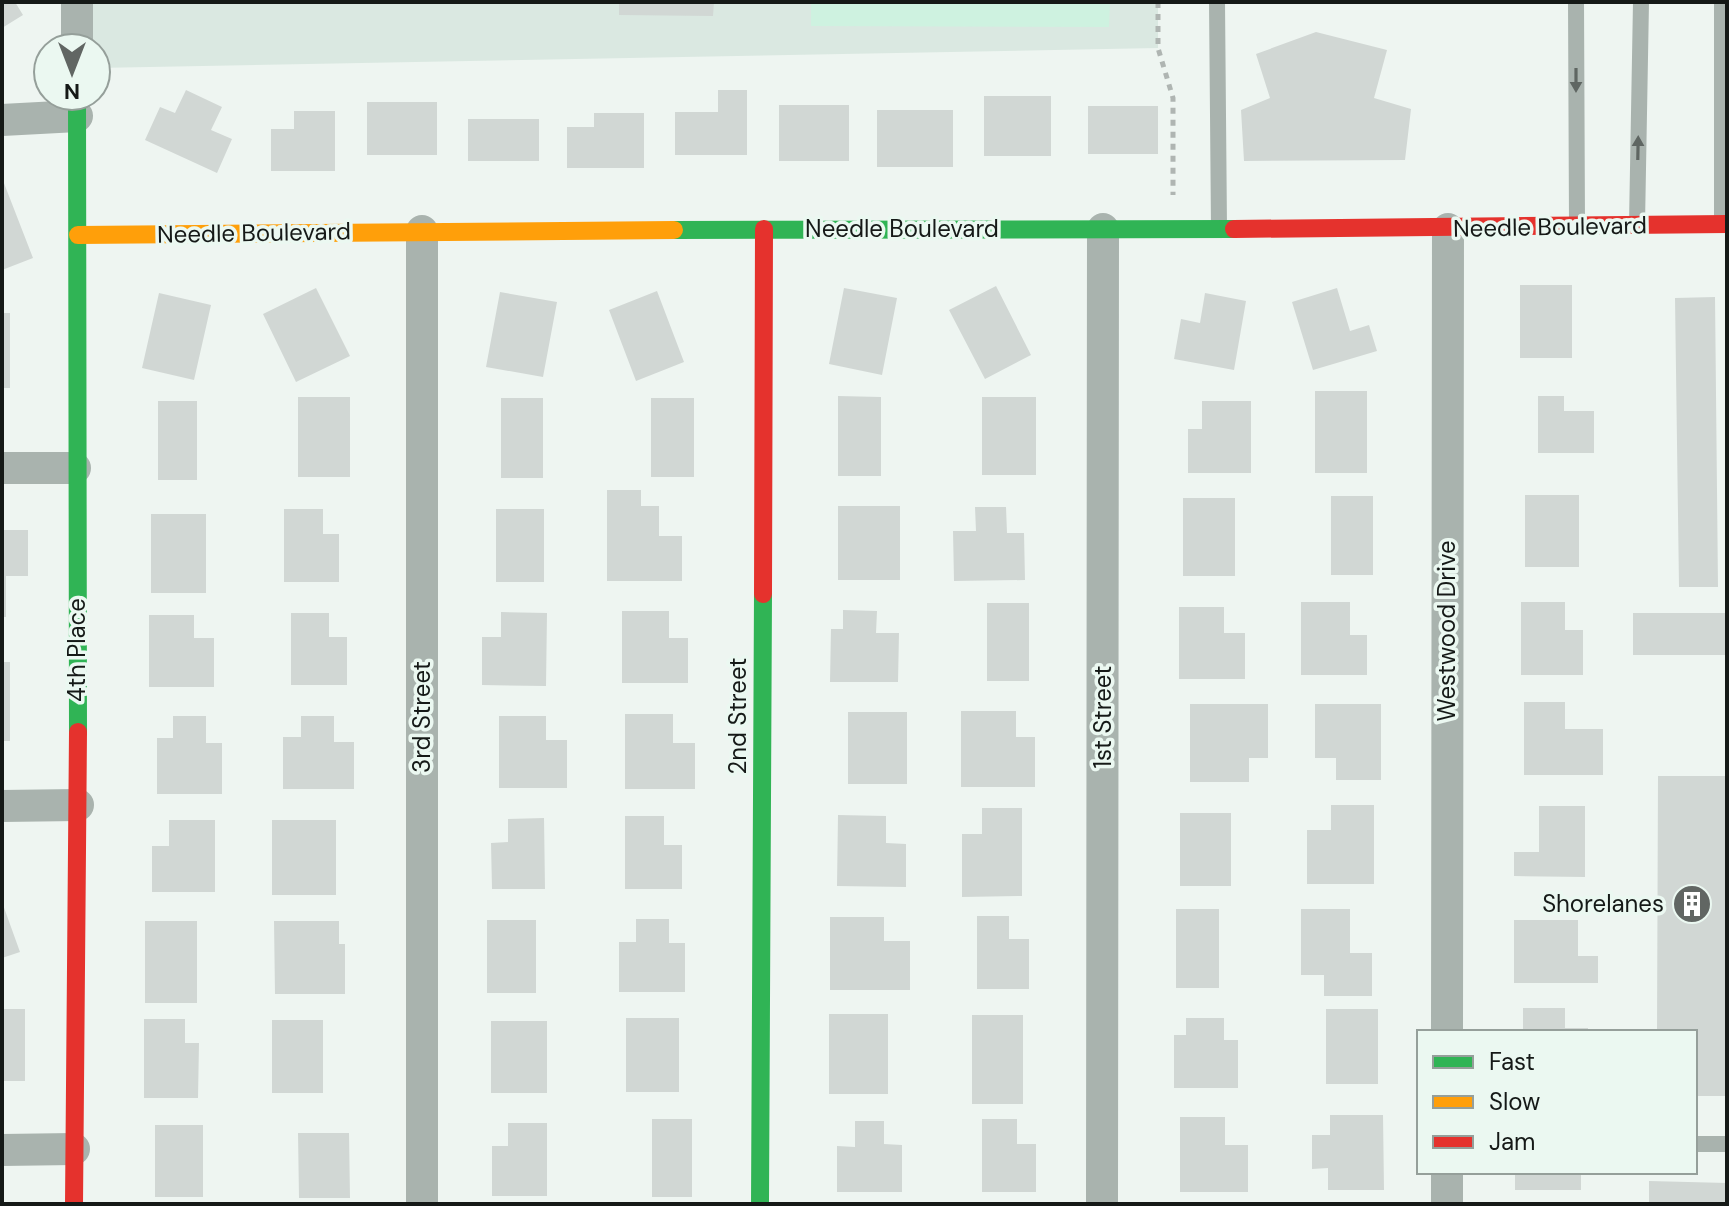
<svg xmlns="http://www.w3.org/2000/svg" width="1729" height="1206" font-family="'DM Sans',sans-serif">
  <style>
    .built { fill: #dae8e1 }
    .park { fill: #cef2e0 }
    .building { fill: #d1d7d4 }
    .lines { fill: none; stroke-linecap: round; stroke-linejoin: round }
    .path { stroke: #afb5b2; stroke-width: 5; stroke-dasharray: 6 6; stroke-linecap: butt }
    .lane { stroke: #a9b3ae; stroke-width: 16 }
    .street { stroke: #a9b3ae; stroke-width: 32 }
    .fast { stroke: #30b455; stroke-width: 18 }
    .slow { stroke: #ff9f0a; stroke-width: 18 }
    .jam { stroke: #e5322d; stroke-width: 18 }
    .oneway { fill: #5f6662 }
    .labels { text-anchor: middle; stroke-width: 7; stroke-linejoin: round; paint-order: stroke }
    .street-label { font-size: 24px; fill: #151917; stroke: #ebf8f1 }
    .poi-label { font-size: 24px; fill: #151917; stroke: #ebf8f1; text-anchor: end }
  </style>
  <rect width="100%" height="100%" fill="#eef5f1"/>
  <path class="built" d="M75,2H1158V48L96,68V48H77Z"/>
  <path class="park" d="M811,2H1110L1109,27L811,26Z"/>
  <path class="building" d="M2,2H15L23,15L2,28Z
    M619,2H714L713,16L619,15Z
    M1316,32L1387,50L1374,98L1411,109L1405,160L1244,161L1241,110L1270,98L1256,54Z
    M186,90L222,107L211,130L232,139L217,173L145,140L160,107L175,113Z
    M718,90H747V155H675V112H718Z
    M984,96H1051V156H984Z
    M367,102H437V155H367Z
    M779,105H849V161H779Z
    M1088,106H1158V154H1088Z
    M877,110H953V167H877Z
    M294,111H335V171H271V129H294Z
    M594,113H644V168H567V127H594Z
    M468,119H539V161H468Z
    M2,178L33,258L2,270Z
    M1520,285H1572V358H1520Z
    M996,286L1031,355L985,379L949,310Z
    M316,288L350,356L296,382L263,314Z
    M844,288L897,298L882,375L829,364Z
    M1337,288L1350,331L1369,325L1377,351L1313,370L1292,302Z
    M657,291L684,362L636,381L609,310Z
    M500,292L557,302L543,377L486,367Z
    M159,293L211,305L194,380L142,368Z
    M1205,293L1246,301L1234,370L1174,359L1181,319L1200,323Z
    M1715,297L1718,587H1679L1675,298Z
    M2,313H10V388H2Z
    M1315,391H1367V473H1315Z
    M838,396L881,397V476H838Z
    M1538,396H1564V411H1594V453H1538Z
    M298,397H350V477H298Z
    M982,397H1036V475H982Z
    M501,398H543V478H501Z
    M651,398H694V477H651Z
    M158,401H197V480H158Z
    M1202,401H1251V473H1188V429H1202Z
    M607,490H641V506H659V536H682V581H607Z
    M1525,495H1579V567H1525Z
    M1331,496H1373V575H1331Z
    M1183,498H1235V576H1183Z
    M838,506H900V580H838Z
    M975,507H1006L1007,533H1024L1025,580L954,581L953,531H976Z
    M284,509H323V534H339V582H284Z
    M496,509H544V582H496Z
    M151,514H206V593H151Z
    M2,530H28V576H6V617H2Z
    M1301,602H1350V635H1367V675H1301Z
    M1521,602H1565V630H1583V675H1521Z
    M987,603H1029V681H987Z
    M1179,607H1224V633H1245V679H1179Z
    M843,610L877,611L876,633H899L898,682H830L831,629H843Z
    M622,611H669V638H688V683H622Z
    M501,612L547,613L546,686L482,685V637H501Z
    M291,613H329V637H347V685H291Z
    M1633,613H1727V655H1633Z
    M149,615H194V638H214V687H149Z
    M2,662H10V741H2Z
    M1524,702H1565V729H1603V775H1524Z
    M1190,704H1268V758H1249V782H1190Z
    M1315,704H1381V780H1336V758H1315Z
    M961,711H1016V737H1035V787H961Z
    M848,712H907V784H848Z
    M625,714H673V743H695V789H625Z
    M173,716H206V743H222V794H157V738H173Z
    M301,716H334V742H354V789H283V737H301Z
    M499,716H546V740H567V788H499Z
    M1658,776H1727V1096H1695V1032H1657Z
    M1331,805H1374V884H1307V830H1331Z
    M1539,806H1585V877L1514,876V852H1539Z
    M982,808H1022V896L962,897V834H982Z
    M1180,813H1231V886H1180Z
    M838,815L886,816V843L906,844V887L837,886Z
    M625,816H664V845H682V889H625Z
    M544,818L545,889H492L491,843L508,842V819Z
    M169,820H215V892H152V846H169Z
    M272,820H336V895H272Z
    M2,902L20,952L2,958Z
    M1176,909H1219V988H1176Z
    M1301,909H1350V953H1372V996H1324V975H1301Z
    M977,916H1009V939H1029V989H977Z
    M830,917H884V941H910V990H830Z
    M636,919H669V943H685V992H619V942H636Z
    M487,920H536V993H487Z
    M1514,920H1578V956H1598V983H1514Z
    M145,921H197V1003H145Z
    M274,921H339V944H345V994H275Z
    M1523,1008H1565V1028H1588V1032H1523Z
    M2,1009H25V1081H2Z
    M1326,1009H1378V1084H1326Z
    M829,1014H888V1094H829Z
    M972,1015H1023V1104H972Z
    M626,1018H679V1092H626Z
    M1186,1018H1224V1040H1238V1088H1174V1035H1186Z
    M144,1019H185V1043H199L198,1098H144Z
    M272,1020H323V1093H272Z
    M491,1021H547V1093H491Z
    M1330,1115H1383L1384,1190H1328V1168L1312,1169V1135H1330Z
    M1180,1117H1225V1145H1248V1192H1180Z
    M652,1119H692V1197H652Z
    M982,1119H1017V1144H1036V1192H982Z
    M855,1121H884V1144L902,1145V1192H837V1146L855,1147Z
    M508,1123H547V1196H492V1146H508Z
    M155,1125H203V1197H155Z
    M298,1133H349L350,1198H299Z
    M1515,1172H1581V1190H1515Z
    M1649,1181L1727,1183V1204H1649Z"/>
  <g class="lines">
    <path class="path" d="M1158,2V48L1173,98V195"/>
    <path class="lane" d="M1217,2L1219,228
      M1576,2L1577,224
      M1722,2V223
      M1637,224L1641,2
      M1695,1144H1727"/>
    <path class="street" d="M77,2V48
      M2,120L77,116
      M422,231V1204
      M2,468H75
      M2,806L78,805
      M1447,1032L1448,229
      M2,1150L74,1149
      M1102,1204L1103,229
      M1447,1204V1172"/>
    <path class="fast" d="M77,96L78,732
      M674,230L1234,229
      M760,1204L763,594"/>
    <path class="slow" d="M78,235L674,230"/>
    <path class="jam" d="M1234,229L1727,224
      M763,594L764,229
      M74,1204L78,732"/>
  </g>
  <defs><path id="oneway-solid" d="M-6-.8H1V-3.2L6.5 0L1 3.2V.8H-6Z" transform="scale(2)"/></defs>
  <g class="oneway">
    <use href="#oneway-solid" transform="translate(1576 80) rotate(90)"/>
    <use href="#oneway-solid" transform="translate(1638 148) rotate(-89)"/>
  </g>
  <defs>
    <g id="building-disc" transform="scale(2)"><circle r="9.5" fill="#616663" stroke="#ebf8f1"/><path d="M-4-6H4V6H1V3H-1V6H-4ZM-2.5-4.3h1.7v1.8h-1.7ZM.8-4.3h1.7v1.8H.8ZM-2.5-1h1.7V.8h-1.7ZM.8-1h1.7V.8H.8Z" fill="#fff"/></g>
  </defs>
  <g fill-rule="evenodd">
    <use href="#building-disc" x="1692" y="904"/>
  </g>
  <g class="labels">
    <g class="street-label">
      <text transform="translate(1550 227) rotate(-1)" y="8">Needle Boulevard</text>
      <text x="902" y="237">Needle Boulevard</text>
      <text transform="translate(254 233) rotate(-1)" y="8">Needle Boulevard</text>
      <text transform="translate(1447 631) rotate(-90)" y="8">Westwood Drive</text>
      <text transform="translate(77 650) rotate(-90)" y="8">4th Place</text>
      <text transform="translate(738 716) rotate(-90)" y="8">2nd Street</text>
      <text transform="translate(422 717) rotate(-90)" y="8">3rd Street</text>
      <text transform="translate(1103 717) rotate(-90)" y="8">1st Street</text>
    </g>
    <g class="poi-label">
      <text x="1664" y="912">Shorelanes</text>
    </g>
  </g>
  <rect width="1729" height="1206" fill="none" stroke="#151917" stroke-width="8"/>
  <rect x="1417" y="1030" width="280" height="144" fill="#ebf8f1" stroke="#959f9a" stroke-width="2"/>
  <rect x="1433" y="1056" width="40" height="12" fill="#30b455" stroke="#959f9a" stroke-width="2"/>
  <text x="1489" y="1070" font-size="24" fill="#151917">Fast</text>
  <rect x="1433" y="1096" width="40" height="12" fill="#ff9f0a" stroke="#959f9a" stroke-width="2"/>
  <text x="1489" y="1110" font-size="24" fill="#151917">Slow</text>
  <rect x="1433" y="1136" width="40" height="12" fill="#e5322d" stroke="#959f9a" stroke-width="2"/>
  <text x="1489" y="1150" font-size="24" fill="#151917">Jam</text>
  <g transform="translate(72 72) rotate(180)"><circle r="38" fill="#ebf8f1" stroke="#959f9a" stroke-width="2"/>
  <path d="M0-6L14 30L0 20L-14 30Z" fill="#616663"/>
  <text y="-12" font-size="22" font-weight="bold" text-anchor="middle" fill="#151917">N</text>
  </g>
</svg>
